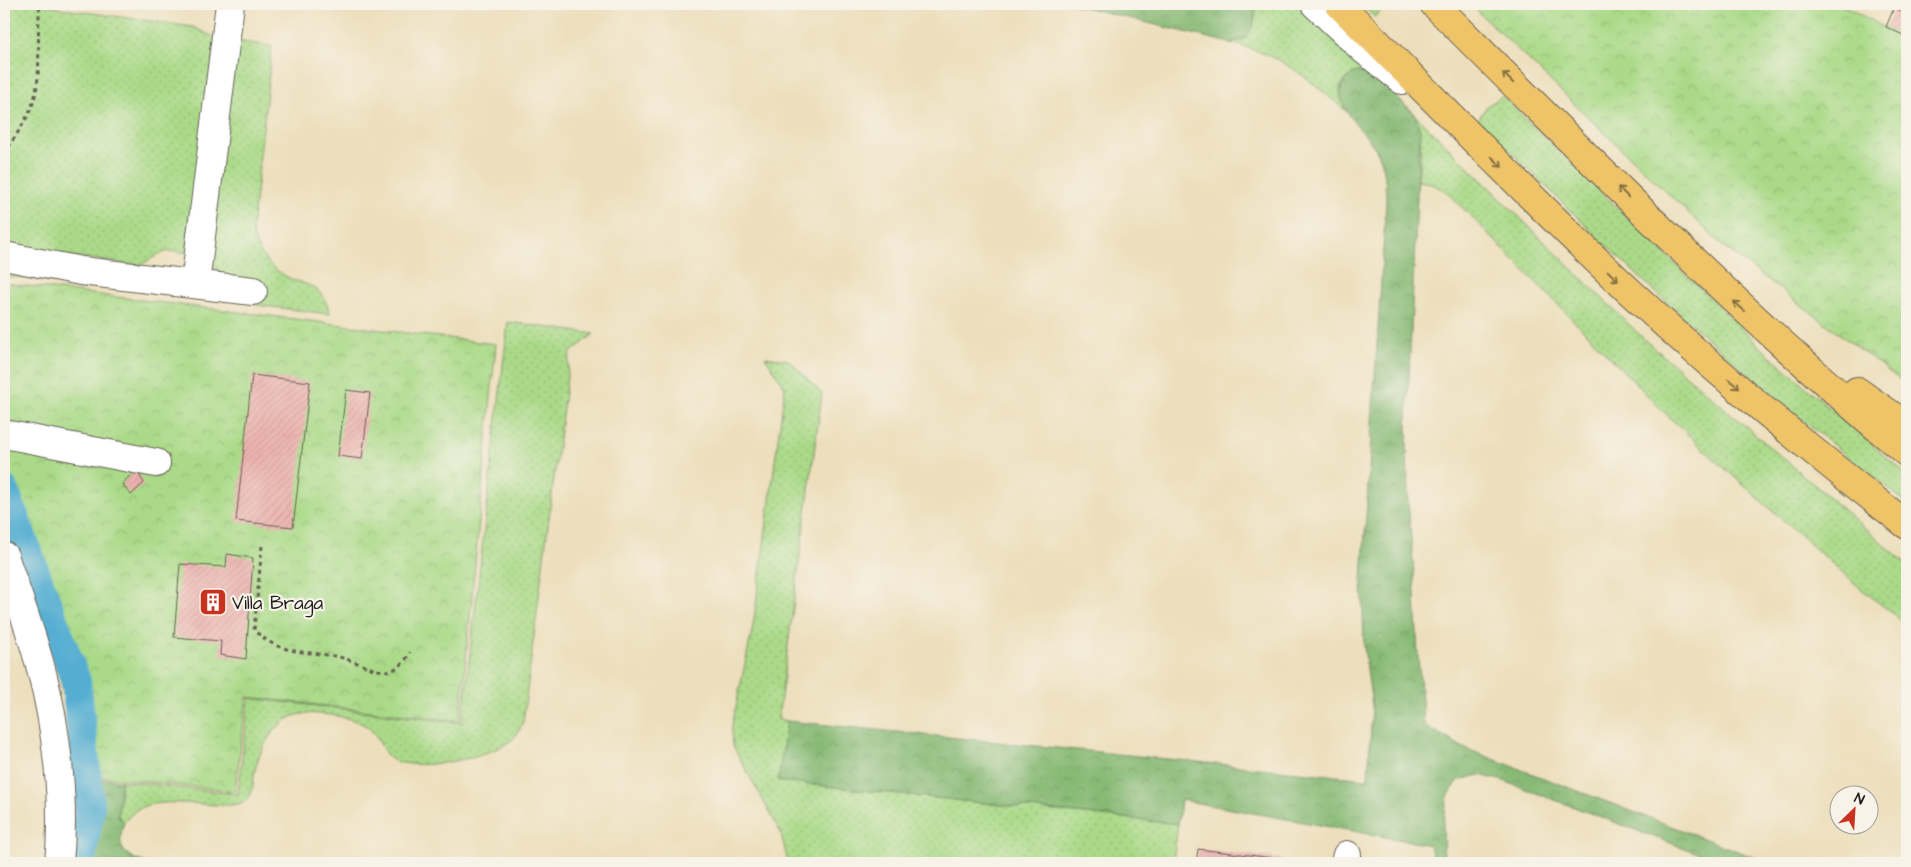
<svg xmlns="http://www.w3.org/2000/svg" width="1911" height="867" font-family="'Architects Daughter',sans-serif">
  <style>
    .grass { fill: url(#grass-dots); stroke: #637b52 }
    .forest { fill: url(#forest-crowns); stroke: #526b48 }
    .park { fill: url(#park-crowns); stroke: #637b52 }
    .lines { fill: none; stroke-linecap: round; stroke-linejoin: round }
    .canal { stroke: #55aed2; stroke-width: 30 }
    .building { fill: url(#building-hatch) }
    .minor-casing { stroke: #656054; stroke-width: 30 }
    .highway-casing { stroke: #656054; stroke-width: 30 }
    .path { stroke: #656054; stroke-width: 3; stroke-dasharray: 4 4; stroke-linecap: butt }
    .minor { stroke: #fff; stroke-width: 28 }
    .highway { stroke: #efc469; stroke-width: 28 }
    .oneway { stroke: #867042 }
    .labels { text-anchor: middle; stroke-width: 4.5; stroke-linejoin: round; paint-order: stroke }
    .poi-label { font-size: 19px; fill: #1c1c1c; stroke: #f7f3e8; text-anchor: start }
  </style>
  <defs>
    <pattern id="grass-dots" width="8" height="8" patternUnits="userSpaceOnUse" patternTransform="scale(1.25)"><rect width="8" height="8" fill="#aada88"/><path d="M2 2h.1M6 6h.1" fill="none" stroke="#92ba75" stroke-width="1.8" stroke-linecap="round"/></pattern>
    <pattern id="forest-crowns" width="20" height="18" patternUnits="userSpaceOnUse" patternTransform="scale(1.25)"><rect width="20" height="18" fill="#87ba74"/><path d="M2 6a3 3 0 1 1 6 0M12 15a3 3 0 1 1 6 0" fill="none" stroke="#749f64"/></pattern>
    <pattern id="park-crowns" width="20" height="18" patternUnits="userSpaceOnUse" patternTransform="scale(1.25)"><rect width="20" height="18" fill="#aada88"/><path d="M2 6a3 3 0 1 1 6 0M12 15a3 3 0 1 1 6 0" fill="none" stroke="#92ba75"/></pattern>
    <pattern id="building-hatch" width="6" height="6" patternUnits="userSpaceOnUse" patternTransform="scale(1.25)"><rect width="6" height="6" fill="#edb3af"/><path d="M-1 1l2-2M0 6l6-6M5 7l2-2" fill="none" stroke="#cb9996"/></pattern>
  </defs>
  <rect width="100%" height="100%" fill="#f7f3e8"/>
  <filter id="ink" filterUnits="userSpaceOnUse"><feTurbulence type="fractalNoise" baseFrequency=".02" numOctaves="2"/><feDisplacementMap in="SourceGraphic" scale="10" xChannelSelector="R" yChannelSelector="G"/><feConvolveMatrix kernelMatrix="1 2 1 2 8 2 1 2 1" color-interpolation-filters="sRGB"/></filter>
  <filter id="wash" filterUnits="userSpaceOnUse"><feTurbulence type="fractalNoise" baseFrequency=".0096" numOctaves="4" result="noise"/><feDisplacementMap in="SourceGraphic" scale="20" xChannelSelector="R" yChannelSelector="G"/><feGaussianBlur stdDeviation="1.12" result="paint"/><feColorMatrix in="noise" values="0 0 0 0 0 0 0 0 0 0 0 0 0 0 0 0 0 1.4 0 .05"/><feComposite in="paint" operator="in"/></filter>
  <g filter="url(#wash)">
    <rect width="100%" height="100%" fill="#eddfbc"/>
    <path class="grass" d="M4,4H48L57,8L193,27L216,38L186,253C160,248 160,255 139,266L4,246Z
      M1257,4H1299L1374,76L1365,72C1360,73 1354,74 1349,77C1334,84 1341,103 1348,113C1306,77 1284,55 1229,43L1244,39L1253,26Z
      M1361,4H1389L1374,17Z
      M236,41L272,46L252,230C256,254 273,272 296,281C303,283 311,285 317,290C324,296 328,305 330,314L256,305L258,286C236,280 223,278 207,261Z
      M1502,96L1767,353L1907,475V503C1818,435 1732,362 1649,286C1591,232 1535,175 1478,120L1487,106Z
      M1410,110L1646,341L1907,564V625L1859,587L1722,466L1664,412L1447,192L1431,183L1418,181C1420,157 1425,131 1410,110Z
      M4,269L117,289L4,276Z
      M508,322L594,334L570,353L523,722C520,729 517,736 510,741C487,758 420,772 393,760C382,754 380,738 371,730C359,717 320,712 302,714C275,718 258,750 254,776C252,786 254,797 243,802C235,806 225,805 217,805C198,804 161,800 145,806C136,808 130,816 124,822L118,817L121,781L238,794L249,698L462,723Z
      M765,357L789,360L822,394L778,719L787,721L779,781L1178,824L1173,863H788L781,833L733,746L732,725L753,626L785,387Z"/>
    <path class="forest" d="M1072,4H1257L1253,26L1244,40L1229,43Z
      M1356,72H1365L1374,76L1410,110L1416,118L1420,130L1407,419L1408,502L1414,573L1418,656L1424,725L1464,748L1769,863H1724L1504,781L1480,775L1459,780L1448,796L1443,823L1444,863H1434L1430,845L1181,800L1178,824L778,781L787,721L1368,779L1372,706L1364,647L1362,579L1386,203C1386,188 1386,172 1380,157C1370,132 1314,95 1356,72Z
      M72,776L121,781L118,816L124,822C116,848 122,855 146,863H74L75,814Z"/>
    <path class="park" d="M1470,4H1840L1907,39V385L1723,246Z
      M4,283L496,344L460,721L247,697L235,791L74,774L66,707L58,669L39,610L4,520Z"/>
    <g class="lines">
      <path class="canal" d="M4,490L76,681L90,807L80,863"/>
    </g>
    <g id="blocks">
      <path class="building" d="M125,4H145L144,8Z
        M1894,8L1907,14V37L1886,27Z
        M252,375L310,382L293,527L236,521Z
        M346,390L370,393L362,459L338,456Z
        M136,469L144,483L131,495L122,484Z
        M227,554L253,558L246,659L220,655L221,641L174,637L180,564L226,567Z
        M1198,849L1282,859L1281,863H1196Z"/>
    </g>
  </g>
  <g filter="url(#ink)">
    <use href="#blocks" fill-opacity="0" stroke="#656054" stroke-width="1"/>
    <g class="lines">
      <g class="minor-casing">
        <path id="minor" d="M1315,4L1363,49L1402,80
          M4,256L81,271L253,291
          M195,284L230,4
          M4,434L156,463
          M4,556C17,593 31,631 41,669C57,728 65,803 59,863
          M1345,863L1347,855"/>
      </g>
      <g class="highway-casing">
        <path id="highway" d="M1339,4C1435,100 1529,197 1628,290C1717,373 1811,451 1907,525
          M1434,4C1588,158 1740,313 1907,453
          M1857,391L1907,426"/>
      </g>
      <path class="path" d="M4,154C15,136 30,117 35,96C42,66 36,36 40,6
        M262,546L254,630C281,656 305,650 339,657C364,662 393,688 410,652"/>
      <use href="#minor" class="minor"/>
      <use href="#highway" class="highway"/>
    </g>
    <defs><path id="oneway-shaft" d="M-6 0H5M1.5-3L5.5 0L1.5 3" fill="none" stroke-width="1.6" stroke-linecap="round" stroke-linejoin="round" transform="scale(1.25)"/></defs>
    <g class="oneway">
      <use href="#oneway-shaft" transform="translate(1508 78) rotate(-135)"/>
      <use href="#oneway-shaft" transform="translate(1497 162) rotate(45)"/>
      <use href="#oneway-shaft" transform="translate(1623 192) rotate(-135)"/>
      <use href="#oneway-shaft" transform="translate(1613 276) rotate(44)"/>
      <use href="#oneway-shaft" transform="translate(1739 306) rotate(-138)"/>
      <use href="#oneway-shaft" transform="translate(1734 384) rotate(41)"/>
    </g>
  </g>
  <defs>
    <g id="building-square" transform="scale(1.4375)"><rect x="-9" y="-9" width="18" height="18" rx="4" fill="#c8321e" stroke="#f7f3e8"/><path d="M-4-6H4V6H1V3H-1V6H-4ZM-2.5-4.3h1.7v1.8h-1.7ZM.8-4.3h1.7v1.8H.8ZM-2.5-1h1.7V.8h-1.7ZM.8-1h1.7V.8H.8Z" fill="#fff"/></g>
  </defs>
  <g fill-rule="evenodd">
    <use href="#building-square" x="213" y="602"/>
  </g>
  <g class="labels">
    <g class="poi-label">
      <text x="232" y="609">Villa Braga</text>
    </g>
  </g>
  <rect width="1911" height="867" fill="none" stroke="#f7f3e8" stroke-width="20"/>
  <g transform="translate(1854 810) rotate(25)"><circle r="24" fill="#f7f3e8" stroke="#9f9d96"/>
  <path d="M0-4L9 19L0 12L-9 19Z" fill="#c8321e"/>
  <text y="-8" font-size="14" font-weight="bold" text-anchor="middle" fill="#1c1c1c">N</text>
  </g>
</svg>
